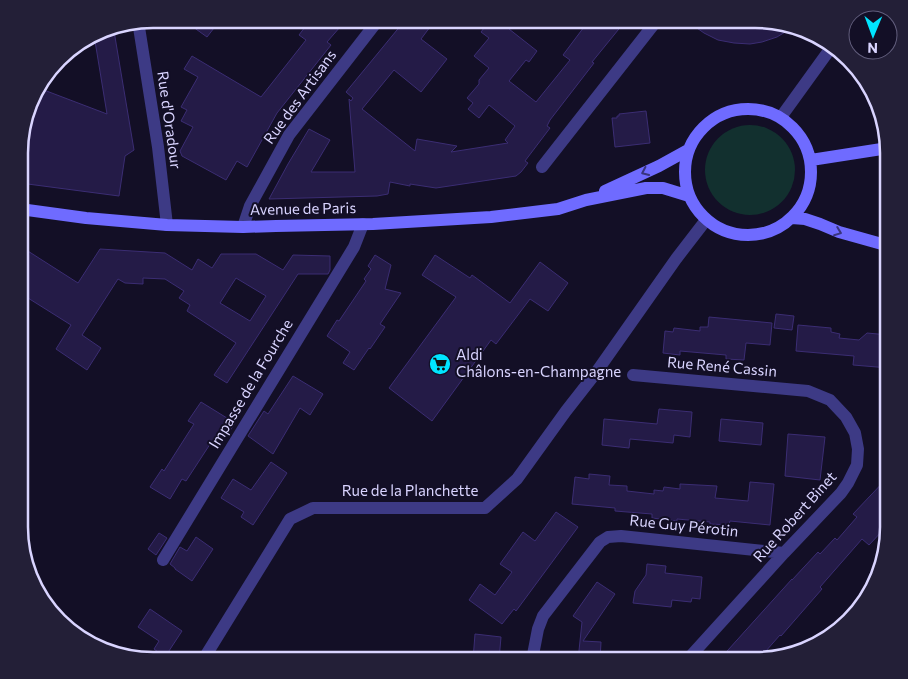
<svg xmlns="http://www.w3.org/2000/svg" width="908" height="679" font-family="Commissioner,sans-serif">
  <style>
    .green { fill: #12302f }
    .building { fill: #241b47; stroke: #3b2d73; fill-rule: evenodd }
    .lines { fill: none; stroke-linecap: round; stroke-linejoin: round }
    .minor { stroke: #3d3a85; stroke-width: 12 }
    .secondary { stroke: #6f6bff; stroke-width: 12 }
    .oneway { stroke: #38347d }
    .labels { text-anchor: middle; stroke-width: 4; stroke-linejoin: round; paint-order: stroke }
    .street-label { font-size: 15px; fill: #d9d4ff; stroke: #130f26 }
    .poi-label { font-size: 15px; fill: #d9d4ff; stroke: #130f26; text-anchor: start }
    .rim { fill: none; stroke: #d9d4ff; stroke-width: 2.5 }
  </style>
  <rect width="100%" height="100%" fill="#130f26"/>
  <path class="green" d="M705 170a45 45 0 1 1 90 0a45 45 0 1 1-90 0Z"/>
  <path class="building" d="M182,19H221L207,37Z
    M311,19H347L327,42L331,45L277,113L247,167L237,161L226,180L182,156L180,151L193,127L181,121L187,110L181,107L198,77L184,69L192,56L261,97L306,40L299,35Z
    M406,19H436L421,39L447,59L421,92L394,70L362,109L415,151L417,139L457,146L451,152L508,143L505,140L515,126L489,105L479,118L468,109L473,103L467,98L479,84V80L489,68L474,56L489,38L481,32L491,19H517L509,29L537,51L529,62L526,60L509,81L536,102L570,60L563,55L590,19H627L592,62L594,63L550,120L547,126L550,128L525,161L528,163L521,172L516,176L436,188L410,184V186L390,182L388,194L377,196L269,199L288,164L309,129L330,140L311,172H355L349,99L351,101L353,98L346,92Z
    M684,19H764L795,26L777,37L762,42L750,44L734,43L718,40L704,33Z
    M113,25L134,150L125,156L119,196L20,183V135L36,87L107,114L94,35L109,26Z
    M646,111L650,143L615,147L612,118H617V116H619V114Z
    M20,246L78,283L100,249L165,253L192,270L198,259L212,268L221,254H256L283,270L293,255L330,256V270L328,274H298L227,383L214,375L236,343L187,311L190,305L179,298L184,291L165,279L143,278V284L125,283L118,279L82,335L101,348L87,370L56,349L71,325L20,293ZM236,278L266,296L250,321L220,303Z
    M375,255L391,265L385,289L401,293L380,324L385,327L370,349L369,348L354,370L343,363L350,352L327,336L337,320L339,321L366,281L364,279L371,269L368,266Z
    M435,255L470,278L472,275L510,303L540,262L568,283L548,311L530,299L496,344L491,340L432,421L389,388L456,297L422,275Z
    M776,314L794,316L792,330L774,328Z
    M709,317L772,323L770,345L746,343L744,360L726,359V355L680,351V355L663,353L665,331L673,332L674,328L700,331V327H708Z
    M798,325L831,328V332L840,334L839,338L859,340L867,333L889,335V368L853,365L854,356L796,351Z
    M293,376L323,394L310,415L300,408L273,454L248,436L264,411L268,414Z
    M201,402L235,423L224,440L216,435L186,481L182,479L170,499L150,487L162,469L164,471L194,424L188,421Z
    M659,409L692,412L690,437L674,435L673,443L630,439L629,448L602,445L604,419L657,424Z
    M721,419L763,423L761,445L719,441Z
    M788,434L825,437L820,480L785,476Z
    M271,462L287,473L253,525L241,517L244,512L221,498L233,479L251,490Z
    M589,474L610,476L609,485L627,486V491L654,494V490L663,491L664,487L680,489V484L717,486L715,498L748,501L750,482L774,484L770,525L730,521L729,525L710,524V522L677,519V521L652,518V514L615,511V508L572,504L575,477L589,479Z
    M889,476V515L880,525L884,529L869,545L862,539L820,587L822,589L781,636L780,635L758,660H719L792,579V580L818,552L820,554L835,538L837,540L857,517L853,514Z
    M556,512L578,527L516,611L514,609L502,624L469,600L480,584L495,595L512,572L500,564L523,532L535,541Z
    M159,533L167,538L156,555L148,549Z
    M196,537L213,549L192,581L175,569V568L170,564L180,547L187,551Z
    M647,564L666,566L665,573L702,577L700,599L692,598L691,602L672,600L671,607L633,603L635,591L646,575Z
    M597,582L615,594L583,641L601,642L600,660H578L582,622L573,616Z
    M150,609L182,631L165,657L154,649L159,641L138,627Z
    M475,634L501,637L499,660H473Z"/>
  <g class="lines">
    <path class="minor" d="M138,21L158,147L167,225
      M781,117L833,45
      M542,167L658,19
      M243,227L250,206L289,135L379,19
      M633,375L808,391L830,400L846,417L855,433L858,449L857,465L848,483L841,493L784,553L687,660
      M163,560L354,247L363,224
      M203,660L290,519L313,508H485L517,479L566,411L595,374L676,259L706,220
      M532,660L538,629L543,616L600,542L608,537L621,536L784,553"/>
    <path class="secondary" d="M685 172a63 63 0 1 1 126 0a63 63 0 1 1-126 0Z
      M811,160L888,148
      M605,191L659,166L688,150
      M20,209L86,218L167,225L243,227L276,226L373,224L491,217L558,209L586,200L646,188H663L689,196
      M792,218L805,219L820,224L839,232L889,246"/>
  </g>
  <defs><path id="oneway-chevron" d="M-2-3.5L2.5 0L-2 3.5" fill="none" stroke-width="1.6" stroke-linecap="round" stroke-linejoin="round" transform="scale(1.25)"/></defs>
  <g class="oneway">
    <use href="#oneway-chevron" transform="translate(645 172) rotate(155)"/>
    <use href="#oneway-chevron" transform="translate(838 232) rotate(21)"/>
  </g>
  <defs>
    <g id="supermarket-disc" transform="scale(1.125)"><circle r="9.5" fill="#00e5ff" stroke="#130f26"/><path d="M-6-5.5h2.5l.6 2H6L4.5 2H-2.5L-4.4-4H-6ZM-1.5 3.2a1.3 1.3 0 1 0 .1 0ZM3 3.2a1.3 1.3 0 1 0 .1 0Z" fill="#111"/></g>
  </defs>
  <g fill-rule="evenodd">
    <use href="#supermarket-disc" x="440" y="364"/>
  </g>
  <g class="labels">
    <g class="street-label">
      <text transform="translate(300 97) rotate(-54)" y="5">Rue des Artisans</text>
      <text transform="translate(169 120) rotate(82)" y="5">Rue d'Oradour</text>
      <text transform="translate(303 209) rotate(-1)" y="5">Avenue de Paris</text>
      <text transform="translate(722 367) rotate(5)" y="5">Rue René Cassin</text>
      <text transform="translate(251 384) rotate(-59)" y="5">Impasse de la Fourche</text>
      <text x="410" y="496">Rue de la Planchette</text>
      <text transform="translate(795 517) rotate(-48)" y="5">Rue Robert Binet</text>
      <text transform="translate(684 526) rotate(6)" y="5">Rue Guy Pérotin</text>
    </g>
    <g class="poi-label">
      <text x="456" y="360">Aldi<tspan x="456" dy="17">Châlons-en-Champagne</tspan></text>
    </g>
  </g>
  <path d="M0 0H908V679H0ZM153 28H755A125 125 0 0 1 880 153V527A125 125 0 0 1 755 652H153A125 125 0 0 1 28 527V153A125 125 0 0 1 153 28Z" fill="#231f37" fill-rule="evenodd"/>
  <path class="rim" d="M153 28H755A125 125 0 0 1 880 153V527A125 125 0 0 1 755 652H153A125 125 0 0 1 28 527V153A125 125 0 0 1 153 28Z"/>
  <g transform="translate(873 35) rotate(181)"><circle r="24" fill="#130f26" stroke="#625e7d"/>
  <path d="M0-4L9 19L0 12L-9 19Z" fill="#00e5ff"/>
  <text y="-8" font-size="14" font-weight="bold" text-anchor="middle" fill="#d9d4ff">N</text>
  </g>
</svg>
